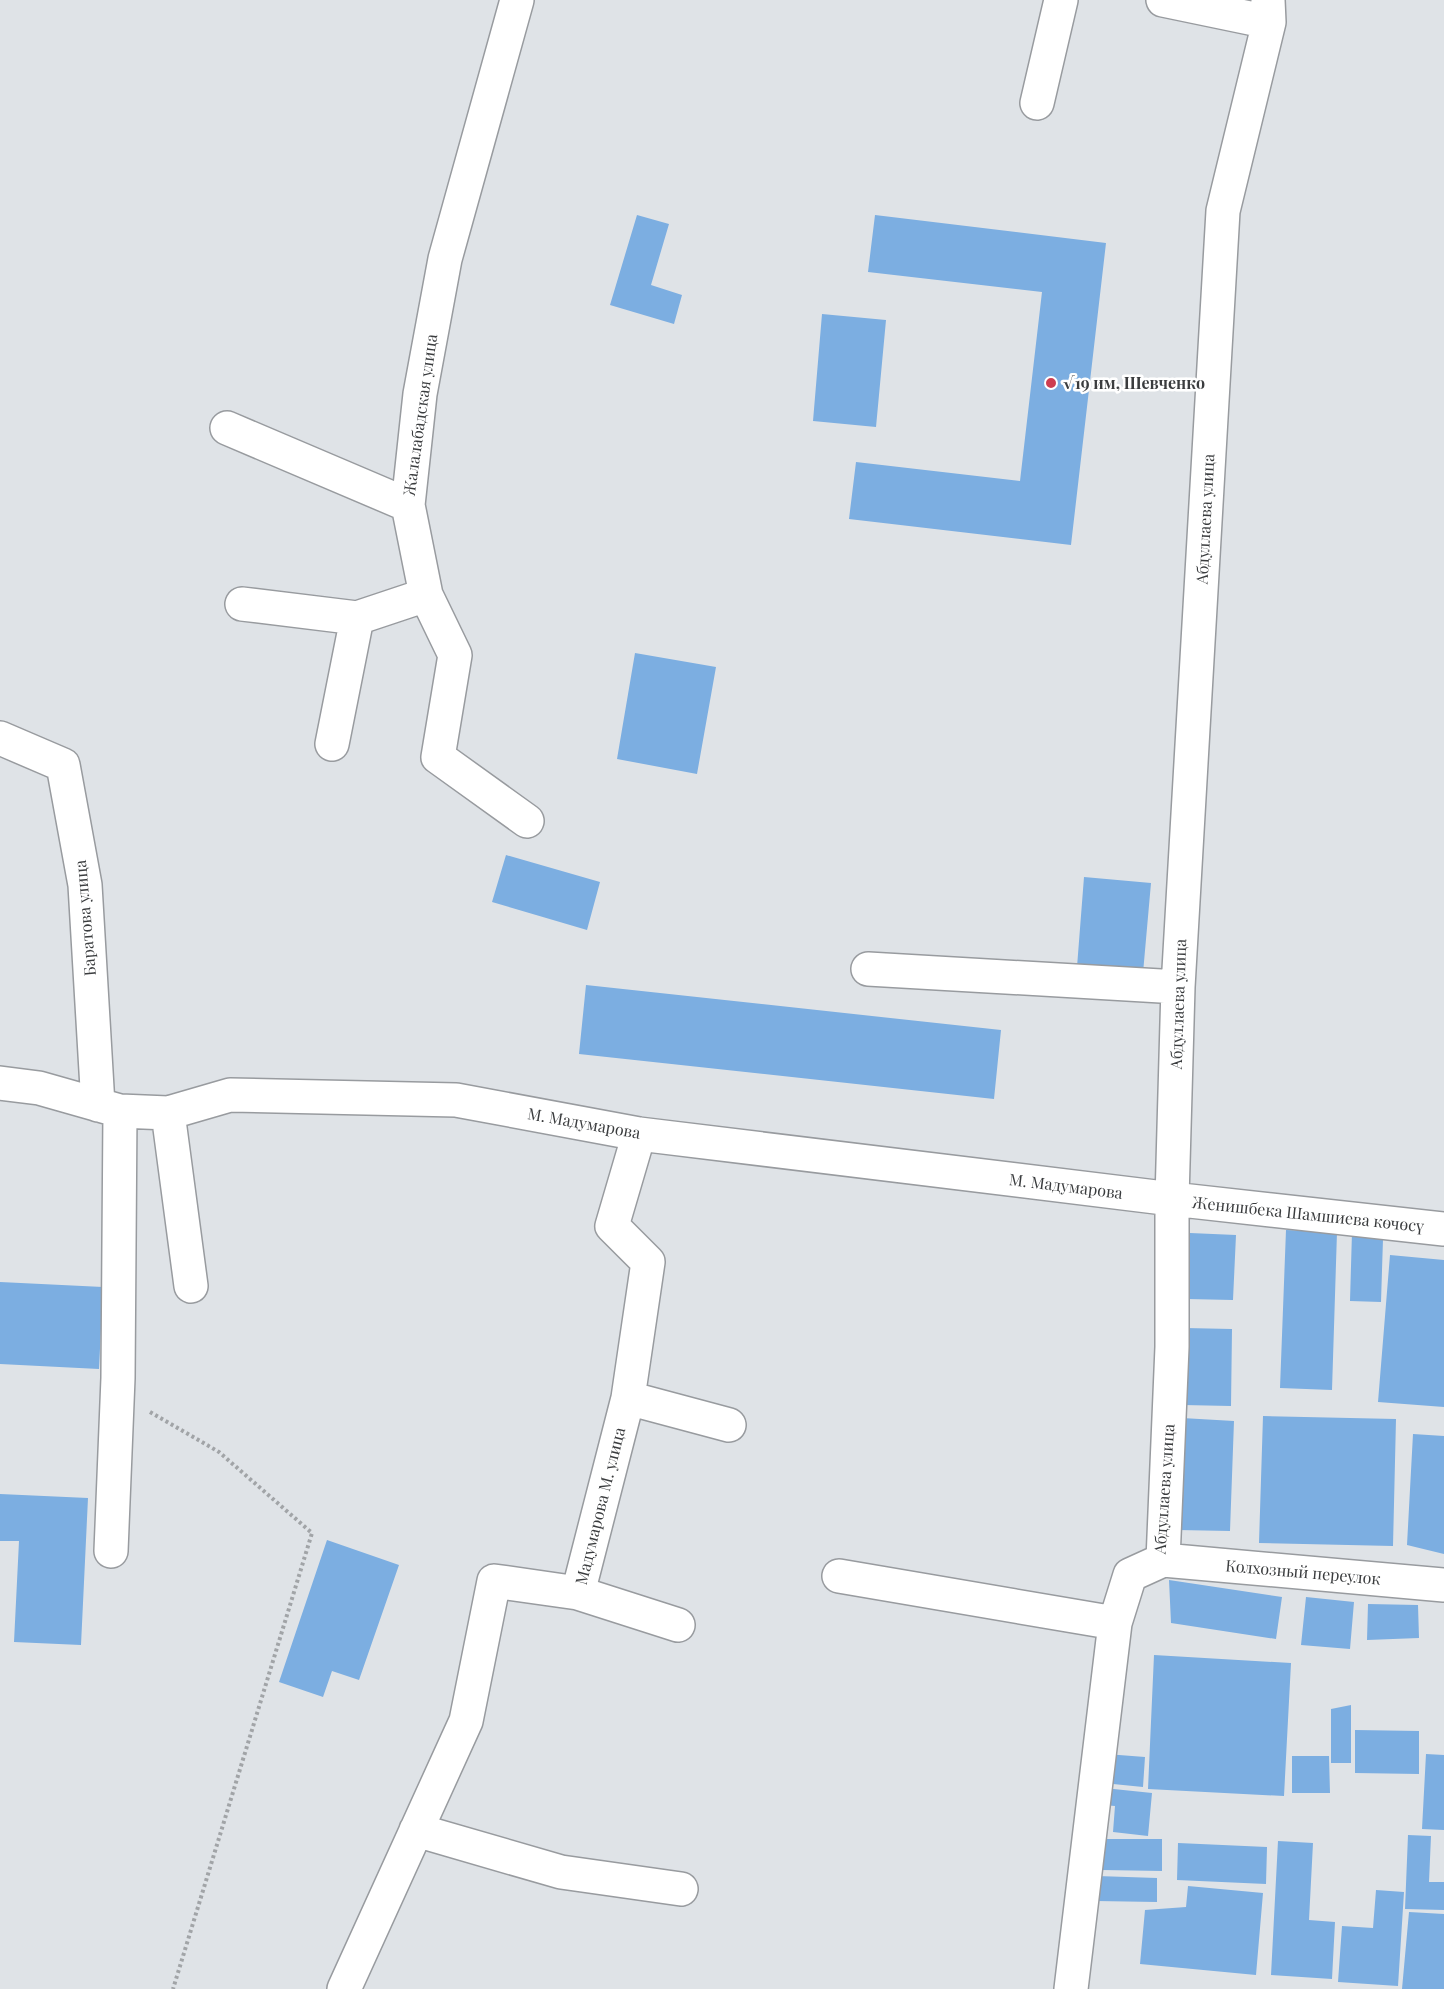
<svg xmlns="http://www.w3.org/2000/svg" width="1444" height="1989" font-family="'Playfair Display',serif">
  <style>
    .building { fill: #7caee1 }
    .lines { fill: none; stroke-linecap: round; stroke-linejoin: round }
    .street-casing { stroke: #989b9f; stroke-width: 36 }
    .path { stroke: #a1a4a7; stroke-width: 4; stroke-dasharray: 3 3; stroke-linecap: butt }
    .street { stroke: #fff; stroke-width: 33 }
    .poi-dot { fill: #ce3e50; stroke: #fff; stroke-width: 2 }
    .labels { text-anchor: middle; stroke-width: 5; stroke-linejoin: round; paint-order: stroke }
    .poi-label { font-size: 16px; font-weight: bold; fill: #3a3c3e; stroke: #fff; text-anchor: start }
    .street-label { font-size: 16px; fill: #3a3c3e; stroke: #fff }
  </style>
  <rect width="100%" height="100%" fill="#dfe3e7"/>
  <path class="building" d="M637,215L669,224L651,285L682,295L674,324L610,305Z
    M875,215L1106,243L1071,545L849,519L856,462L1020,481L1042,292L868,272Z
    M822,314L886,320L876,427L813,421Z
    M635,653L716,667L697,774L617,759Z
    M506,855L600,882L587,930L492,902Z
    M1084,877L1151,883L1143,973L1077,967Z
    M586,985L1001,1030L994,1099L579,1054Z
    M1286,1230L1337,1232L1332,1390L1280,1388Z
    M1352,1232L1383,1239L1381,1302L1350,1301Z
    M1190,1233L1236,1235L1233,1300L1187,1299Z
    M1390,1255L1444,1260V1407L1378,1402Z
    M0,1282L103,1287L99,1369L0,1364Z
    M1185,1328L1232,1329L1231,1406L1183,1405Z
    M1263,1416L1396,1419L1393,1546L1259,1543Z
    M1182,1418L1234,1421L1230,1531L1178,1530Z
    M1413,1434L1444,1436V1554L1407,1545Z
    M0,1494L88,1498L81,1645L14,1642L19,1541H0Z
    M327,1540L399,1565L359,1680L332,1671L323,1697L279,1682Z
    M1169,1580L1282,1597L1276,1639L1171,1623Z
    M1306,1597L1354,1602L1350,1649L1301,1645Z
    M1368,1604L1418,1605L1419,1638L1367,1640Z
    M1154,1655L1291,1663L1284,1796L1148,1789Z
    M1351,1705V1763H1331V1709Z
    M1355,1730L1419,1731V1774L1355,1773Z
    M1106,1754L1145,1757L1143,1787L1103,1783Z
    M1426,1754L1444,1755V1830L1422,1829Z
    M1292,1756H1329L1330,1793H1292Z
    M1104,1788L1152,1793L1148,1836L1113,1832L1115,1806L1103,1805Z
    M1408,1835L1431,1836L1429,1882H1444V1910L1405,1909Z
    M1102,1839H1162V1871L1102,1870Z
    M1278,1841L1313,1843L1309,1920L1335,1922L1332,1979L1271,1975Z
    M1178,1843L1267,1847L1266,1884L1177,1880Z
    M1097,1876L1157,1878V1902L1096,1901Z
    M1188,1886L1263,1893L1256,1975L1140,1964L1145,1910L1186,1907Z
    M1376,1890L1404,1892L1398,1986L1338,1982L1342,1926L1373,1928Z
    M1409,1912L1444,1914V1989H1402Z"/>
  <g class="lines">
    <g class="street-casing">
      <path id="street" d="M517,0L445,259L420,394L408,505L426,595L455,655L438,757L527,821
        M1163,0L1269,22
        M1037,103L1061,0
        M227,428L408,505
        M242,604L357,618L426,595
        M0,738L63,765L85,885L98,1105
        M332,744L357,618
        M868,969L1178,987
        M0,1083L39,1088L120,1111L168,1113L230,1095L456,1100L639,1134L1172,1199L1444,1229
        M168,1113L191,1286
        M628,1398L648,1262L612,1226L639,1134
        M111,1551L118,1378L120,1111
        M1163,1560L1444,1585
        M839,1576L1115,1623
        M578,1593L678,1625
        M416,1830L561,1872L681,1889
        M344,1989L466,1721L494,1581L578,1593L628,1398L729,1425
        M1071,1989L1115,1623L1130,1575L1163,1560L1172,1347V1199L1178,987L1223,211L1269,22L1268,0"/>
    </g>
    <path class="path" d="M150,1412L219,1452L312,1533L173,1989"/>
    <use href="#street" class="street"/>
  </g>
  <circle class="poi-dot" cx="1051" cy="383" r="6"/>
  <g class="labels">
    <g class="poi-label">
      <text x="1063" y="389">√19 им, Шевченко</text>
    </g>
    <g class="street-label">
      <text transform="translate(420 415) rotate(-82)" y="6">Жалалабадская улица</text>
      <text transform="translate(1205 519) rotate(-87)" y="6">Абдуллаева улица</text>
      <text transform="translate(85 918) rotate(-95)" y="6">Баратова улица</text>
      <text transform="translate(1178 1004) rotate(-88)" y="6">Абдуллаева улица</text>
      <text transform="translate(584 1123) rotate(10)" y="6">М. Мадумарова</text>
      <text transform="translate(1066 1186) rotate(7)" y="6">М. Мадумарова</text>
      <text transform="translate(1308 1214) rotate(6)" y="6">Женишбека Шамшиева көчөсү</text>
      <text transform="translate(1164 1489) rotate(-86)" y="6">Абдуллаева улица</text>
      <text transform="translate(600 1506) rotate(-76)" y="6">Мадумарова М. улица</text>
      <text transform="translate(1303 1572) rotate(5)" y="6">Колхозный переулок</text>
    </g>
  </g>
</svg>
